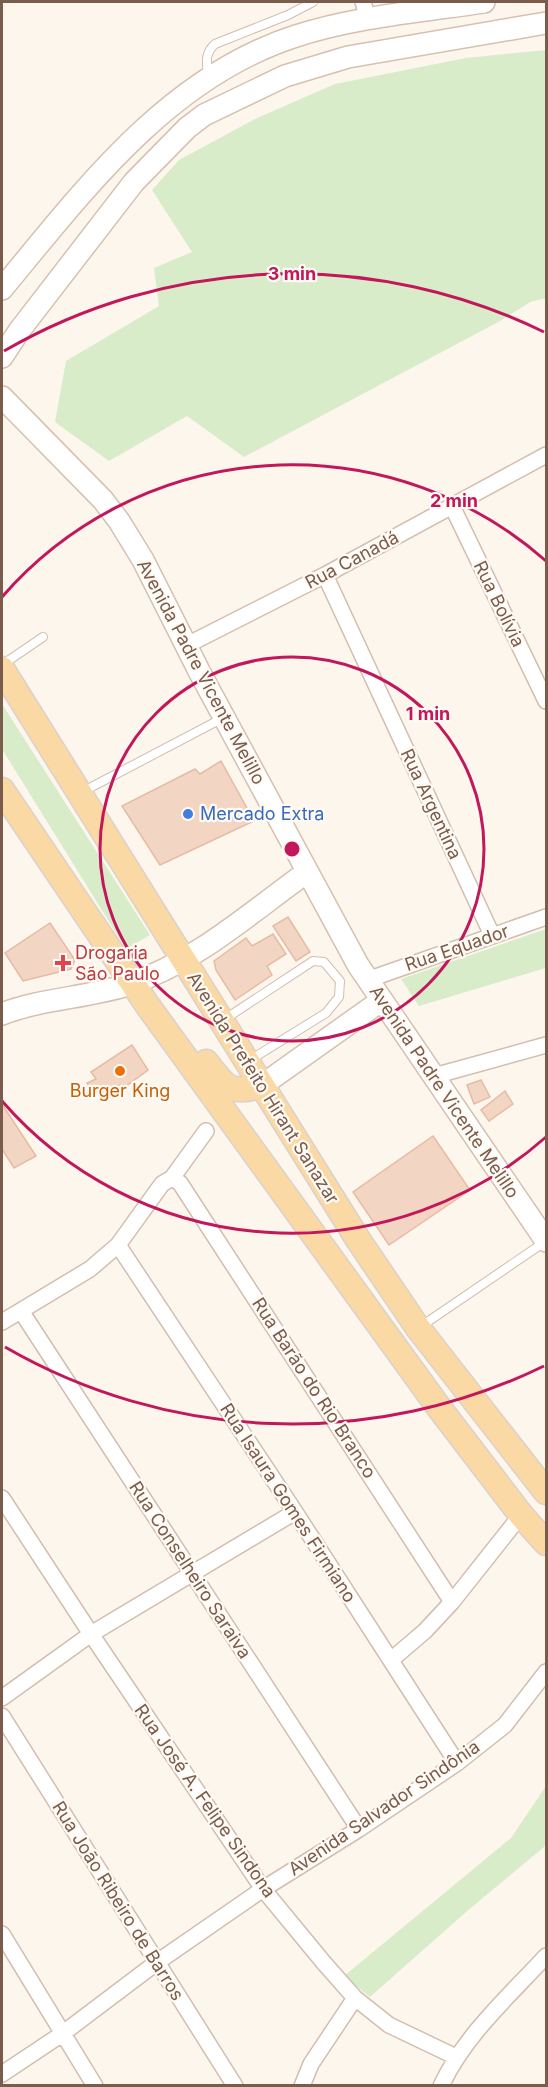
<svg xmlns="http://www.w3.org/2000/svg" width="548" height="2087" font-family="Inter,sans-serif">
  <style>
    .green { fill: #d8ecc9 }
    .building { fill: #f3d5c3; stroke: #e6bba3; stroke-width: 1.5 }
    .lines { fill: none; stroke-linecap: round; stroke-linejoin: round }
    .lane-casing { stroke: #d1beb0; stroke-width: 10 }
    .street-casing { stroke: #d1beb0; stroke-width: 18 }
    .secondary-casing { stroke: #d6c0b0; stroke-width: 24 }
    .primary-casing { stroke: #dad1cd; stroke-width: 27 }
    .lane { stroke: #fff; stroke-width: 8 }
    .street { stroke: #fff; stroke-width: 15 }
    .secondary { stroke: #fff; stroke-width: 21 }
    .primary { stroke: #fbd9a5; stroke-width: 24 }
    .ring { fill: none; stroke: #c2185b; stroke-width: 3 }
    .shop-dot { fill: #3f7fe0; stroke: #fffaf3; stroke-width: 2 }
    .health-dot { fill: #e0444e; stroke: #fffaf3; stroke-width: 2 }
    .food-dot { fill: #e8710a; stroke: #fffaf3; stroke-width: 2 }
    .labels { text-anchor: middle; stroke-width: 4.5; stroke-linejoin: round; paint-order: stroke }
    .street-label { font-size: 18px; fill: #7a5c4d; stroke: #fffaf3 }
    .shop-label { font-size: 18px; fill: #366cbe; stroke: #fffaf3; text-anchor: start }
    .health-label { font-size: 18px; fill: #be3a42; stroke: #fffaf3; text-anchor: start }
    .food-label { font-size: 18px; fill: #c56008; stroke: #fffaf3 }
    .centre { fill: #c2185b; stroke: #fffaf3; stroke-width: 3 }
    .ring-label { font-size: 18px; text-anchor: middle; font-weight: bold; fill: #c2185b; stroke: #fffaf3; stroke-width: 4.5; stroke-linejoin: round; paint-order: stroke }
  </style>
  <rect width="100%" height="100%" fill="#fdf6ec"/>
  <path class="green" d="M546,50V298L530,302L500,321L244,457L187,416L109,461L55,422L66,361L159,306L154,268L192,252L152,190L179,160L257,118L335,84L466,58Z
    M2,704L150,935L126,949L2,749Z
    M546,929V968L419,1006L401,979Z
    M546,1786V1843L544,1847L466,1912L370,1997L344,1976L511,1838Z"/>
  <path class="building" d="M221,761L254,821L160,865L122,806L195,769L200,774Z
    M288,917L310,952L296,961L273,926Z
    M50,923L75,960L71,969L23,981L5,953Z
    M273,934L286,954L267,966L272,975L235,1000L216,970L214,961L246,938L252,946Z
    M132,1045L148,1070L122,1089L120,1085L101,1096L99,1091L94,1093L87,1083L96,1079L91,1072Z
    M481,1080L490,1097L474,1104L467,1085Z
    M505,1091L513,1104L489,1121L481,1110Z
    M2,1104L36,1156L14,1168L2,1149Z
    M433,1136L470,1190L389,1245L353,1192Z"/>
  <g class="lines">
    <g class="lane-casing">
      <path id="lane" d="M208,76C207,63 204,54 215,44L288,15L313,2
        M2,665L43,637
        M82,792L223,718
        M225,1019L313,961L324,962L340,981L339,997L326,1013L250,1060
        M420,1327L546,1241"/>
    </g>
    <g class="street-casing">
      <path id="street" d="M363,2L368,19
        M452,506L546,701
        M325,575L492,935
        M187,645L325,575L546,455
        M367,980L546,917
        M434,1076L546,1045
        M172,1178L180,1183L452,1602
        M118,1245L295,1512L457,1763
        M21,1311L359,1829
        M2,1322L90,1269L118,1245L162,1184L172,1178L206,1131
        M2,1498L91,1634L263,1889L324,1963L355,1998L389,2025L456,2057
        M391,1660L425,1631L452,1602L521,1515
        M2,1698L91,1634L295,1512
        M2,1716L235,2086
        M2,1934L95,2086
        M2,2074L62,2034L156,1963L263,1889L359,1829L457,1763L505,1725L546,1672
        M302,2086L311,2064L355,1998
        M441,2086C465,2035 509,1996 546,1956"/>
    </g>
    <g class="secondary-casing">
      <path id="secondary" d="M2,289C84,190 168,77 296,36C354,17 423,11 484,2
        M2,357L19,331L134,182L187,128L204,115L285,76L348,57L546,23
        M2,397L103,500L119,521L143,560L200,673L358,965L546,1241
        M2,1014C43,998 88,998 130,984C196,962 251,912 307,872
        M261,1086L382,1000"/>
    </g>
    <g class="primary-casing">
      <path id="primary" d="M2,669L359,1241L418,1328L546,1492
        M2,790L148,1006L440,1409L521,1515L546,1543
        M206,1062C227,1088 227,1094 261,1086"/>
    </g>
    <use href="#lane" class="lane"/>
    <use href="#street" class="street"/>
    <use href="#secondary" class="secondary"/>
    <use href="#primary" class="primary"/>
  </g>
  <g class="ring">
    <circle cx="292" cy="849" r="192"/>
    <path d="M546 1137A384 384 0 0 1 2 1101M2 597A384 384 0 0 1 546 561"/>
    <path d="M544 1366A575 575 0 0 1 5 1347M4 351A575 575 0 0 1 544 332"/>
  </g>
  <circle class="shop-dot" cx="188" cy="814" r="6"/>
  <path class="health-dot" d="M60 954h6v6h6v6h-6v6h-6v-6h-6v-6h6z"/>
  <circle class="food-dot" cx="120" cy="1071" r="6"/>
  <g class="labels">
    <g class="street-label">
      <text transform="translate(352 560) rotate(-28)" y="6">Rua Canadá</text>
      <text transform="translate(499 604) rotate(64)" y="6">Rua Bolívia</text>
      <text transform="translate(201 672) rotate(62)" y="6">Avenida Padre Vicente Melillo</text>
      <text transform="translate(431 804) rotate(65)" y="6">Rua Argentina</text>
      <text transform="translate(457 948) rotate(-19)" y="6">Rua Equador</text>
      <text transform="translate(263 1088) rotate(58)" y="6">Avenida Prefeito Hirant Sanazar</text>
      <text transform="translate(444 1092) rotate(56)" y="6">Avenida Padre Vicente Melillo</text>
      <text transform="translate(314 1388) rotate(57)" y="6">Rua Barão do Rio Branco</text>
      <text transform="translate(288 1503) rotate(57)" y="6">Rua Isaura Gomes Firmiano</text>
      <text transform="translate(190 1570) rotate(57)" y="6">Rua Conselheiro Saraiva</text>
      <text transform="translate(205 1801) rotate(55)" y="6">Rua José A. Felipe Sindona</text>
      <text transform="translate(384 1808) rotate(-34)" y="6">Avenida Salvador Sindônia</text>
      <text transform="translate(118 1901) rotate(58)" y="6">Rua João Ribeiro de Barros</text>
    </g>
    <g class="shop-label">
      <text x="200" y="820">Mercado Extra</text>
    </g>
    <g class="health-label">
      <text x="75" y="959">Drogaria<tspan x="75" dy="21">São Paulo</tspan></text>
    </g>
    <g class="food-label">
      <text x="120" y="1097">Burger King</text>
    </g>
  </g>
  <circle cx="292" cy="849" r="9" class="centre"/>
  <g class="ring-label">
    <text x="292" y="280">3 min</text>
    <text x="454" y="507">2 min</text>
    <text x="428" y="720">1 min</text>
  </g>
  <rect width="548" height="2087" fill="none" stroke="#7a5c4d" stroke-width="6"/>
</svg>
